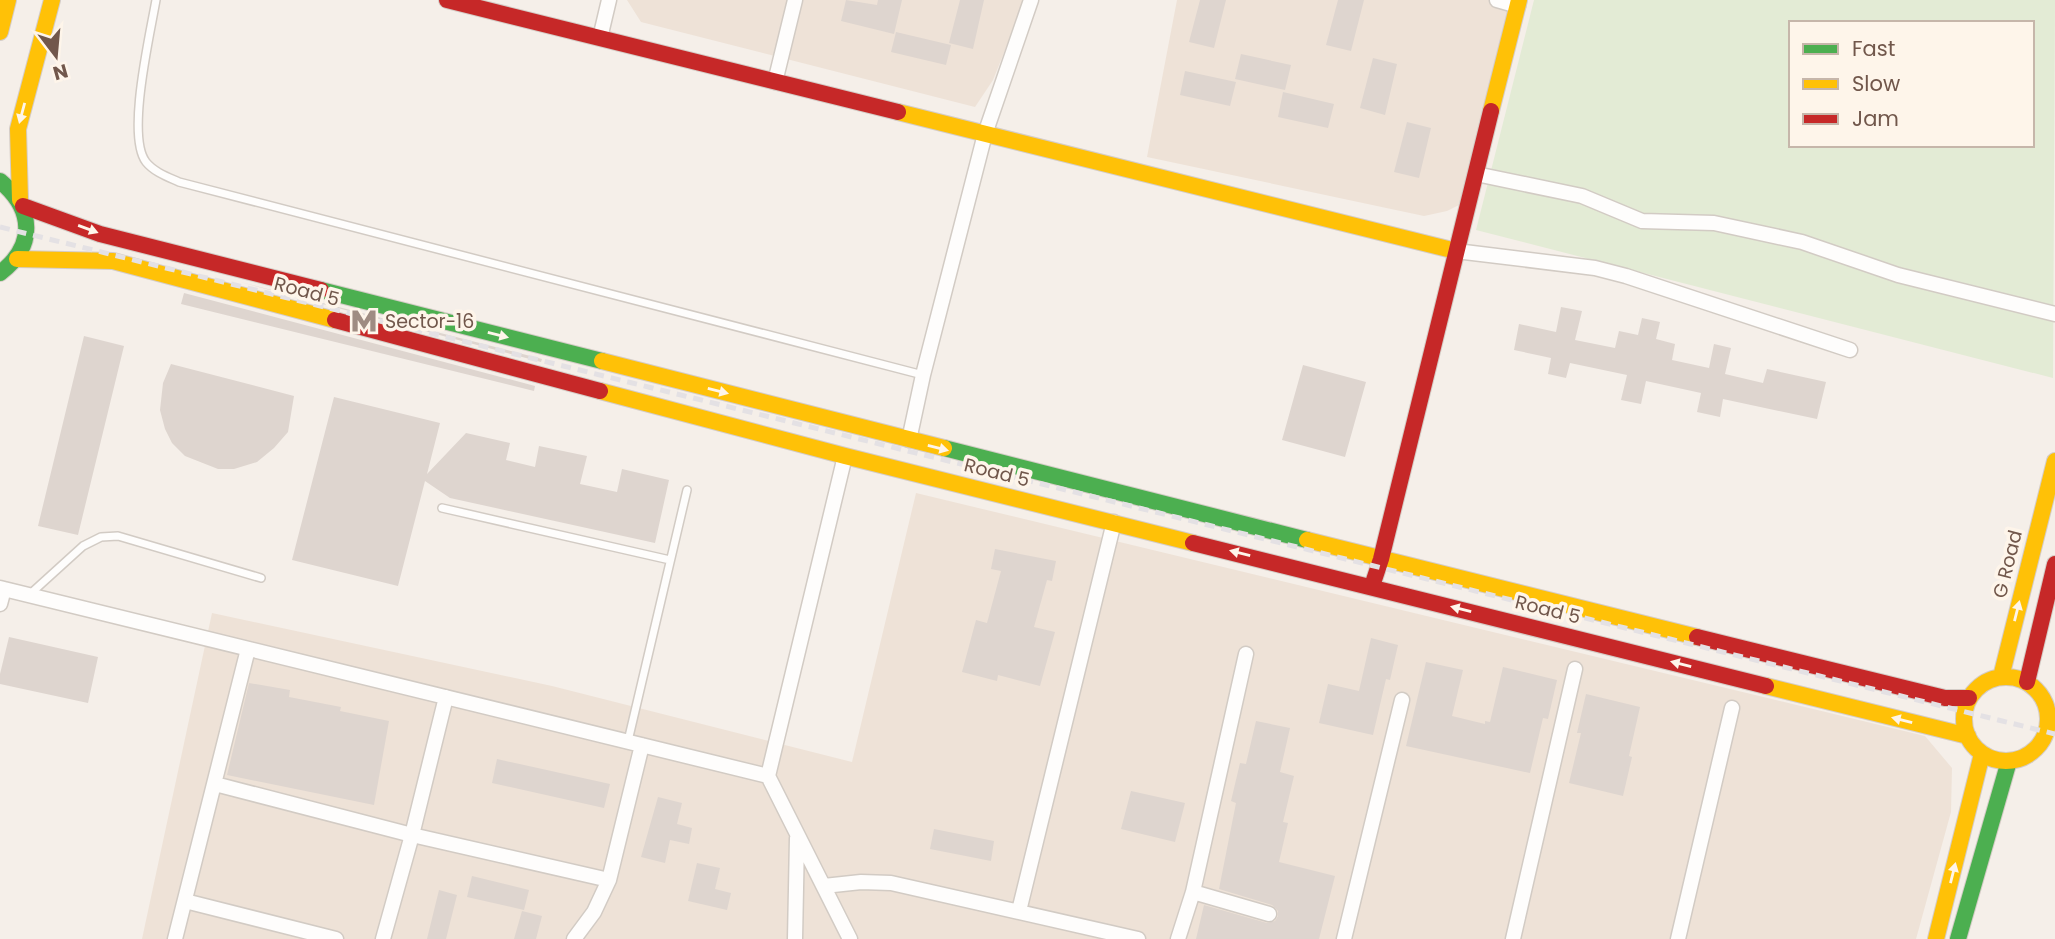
<svg xmlns="http://www.w3.org/2000/svg" width="2055" height="939" font-family="Poppins,sans-serif">
  <style>
    .residential { fill: #eee2d7 }
    .green { fill: #e3ebd5; fill-rule: evenodd }
    .building { fill: #ded5cf }
    .lines { fill: none; stroke-linecap: round; stroke-linejoin: round }
    .lane-casing { stroke: #d2cbc4; stroke-width: 10 }
    .street-casing { stroke: #d2cbc4; stroke-width: 17 }
    .fast-casing { stroke: #d4ccc6; stroke-width: 18 }
    .slow-casing { stroke: #d4ccc6; stroke-width: 18 }
    .jam-casing { stroke: #d4ccc6; stroke-width: 18 }
    .lane { stroke: #fefdfc; stroke-width: 7 }
    .street { stroke: #fefdfc; stroke-width: 14 }
    .fast { stroke: #4caf50; stroke-width: 16 }
    .slow { stroke: #ffc107; stroke-width: 16 }
    .jam { stroke: #c62828; stroke-width: 16 }
    .rail { stroke: #e4e1e4; stroke-width: 5; stroke-dasharray: 10 7; stroke-linecap: butt }
    .oneway { fill: #fef5ea }
    .labels { text-anchor: middle; stroke-width: 7; stroke-linejoin: round; paint-order: stroke }
    .street-label { font-size: 19px; fill: #71574b; stroke: #fef5ea }
    .poi-label { font-size: 19px; fill: #71574b; stroke: #fef5ea; text-anchor: start }
  </style>
  <rect width="100%" height="100%" fill="#f5efe9"/>
  <path class="residential" d="M627,0H1025L993,80L975,107L641,22Z
    M1177,0H1513L1459,205L1447,211L1424,216L1147,157Z
    M916,493L1925,736L1952,768L1951,812L1916,939H142L212,613L552,686L852,762Z"/>
  <path class="green" d="M1534,0H2055L2053,378L1476,230ZM1791,23H2032V145H1791Z"/>
  <path class="building" d="M846,0L877,5L878,0H902L894,34L841,21Z
    M960,0H984L973,49L949,43Z
    M1200,0H1226L1214,48L1189,42Z
    M1338,0H1364L1351,51L1326,45Z
    M896,32L951,45L946,65L891,52Z
    M1241,54L1291,65L1285,90L1235,79Z
    M1373,58L1397,64L1385,115L1360,108Z
    M1185,71L1236,82L1230,106L1180,95Z
    M1283,92L1334,104L1328,128L1278,117Z
    M1407,122L1431,128L1419,178L1394,172Z
    M240,282L542,359L541,362Z
    M184,293L535,386L534,391L181,304Z
    M1561,307L1582,311L1575,340L1615,348L1619,331L1638,335L1642,318L1660,322L1656,339L1675,344L1672,360L1709,368L1714,344L1731,348L1725,374L1763,383L1767,369L1826,382L1817,419L1723,399L1720,417L1697,412L1701,393L1646,381L1641,404L1621,400L1627,375L1570,363L1566,378L1548,374L1551,358L1514,350L1519,324L1556,332Z
    M84,336L124,346L78,535L38,526Z
    M171,364L294,396L288,432L274,448L257,462L234,469H218L185,456L172,443L165,429L160,410L163,383Z
    M1303,365L1366,382L1345,457L1282,440Z
    M334,397L440,423L427,474L466,433L510,443L506,460L535,467L539,446L587,456L580,484L617,492L622,469L669,480L655,543L450,498L425,481L398,586L292,560Z
    M995,549L1056,561L1052,581L1047,580L1034,627L1055,632L1040,686L998,675L997,681L962,672L976,620L987,623L1001,571L991,569Z
    M9,637L98,657L88,703L0,684V674Z
    M1371,638L1398,645L1390,680L1386,679L1373,735L1319,723L1328,684L1359,691Z
    M1426,662L1463,670L1452,716L1485,724V721L1490,722L1503,667L1557,680L1548,719L1543,718L1530,773L1406,746Z
    M249,683L290,690L289,697L341,707L340,711L389,721L374,805L227,775Z
    M1586,694L1640,707L1629,756L1632,757L1623,796L1569,783L1581,733H1577Z
    M1256,721L1290,728L1280,772L1294,776L1283,822L1288,823L1279,862L1335,876L1319,939H1196L1204,905L1267,923L1275,921L1278,916V911L1272,905L1219,889L1236,803L1231,801L1240,763L1246,764Z
    M497,759L610,784L604,808L492,783Z
    M1131,791L1185,803L1175,842L1121,829Z
    M658,797L682,803L677,824L692,828L689,844L670,840L665,863L641,857Z
    M934,829L994,841L991,861L930,849Z
    M697,863L720,868L715,889L731,893L727,910L688,901Z
    M472,876L529,890L524,910L467,897Z
    M439,890L457,895L446,939H427Z
    M522,911L542,916L536,939H514Z"/>
  <g class="lines">
    <g class="lane-casing">
      <path id="lane" d="M156,0C150,35 126,136 146,162C154,172 168,177 179,182L923,375
        M442,508L670,560
        M29,595L83,546L101,537L118,536L261,578
        M628,741L687,490"/>
    </g>
    <g class="street-casing">
      <path id="street" d="M1497,0L1518,6
        M600,38L609,0
        M775,82L795,0
        M1476,174L1582,196L1642,221L1714,223L1802,242L1898,275L2055,314
        M1456,251L1595,268L1626,276L1850,350
        M909,440L923,375L985,134L1031,0
        M845,456L768,776L850,939
        M0,588L768,776
        M0,604L4,589
        M215,784L412,835L609,880
        M824,886L861,882L891,883L1138,939
        M1193,892L1269,914
        M185,901L336,939
        M1019,911L1114,522
        M175,939L248,649
        M383,939L412,835L446,697
        M574,939L594,912L609,880L642,745
        M795,939L797,838
        M1178,939L1193,892L1246,654
        M1344,939L1402,700
        M1513,939L1575,669
        M1678,939L1732,708"/>
    </g>
    <g class="fast-casing">
      <path id="fast" d="M0,181C34,209 36,246 0,273
        M321,290L602,361
        M944,448L1307,540
        M1958,939L2009,761"/>
    </g>
    <g class="slow-casing">
      <path id="slow" d="M0,32L8,0
        M1491,111L1519,0
        M898,112L1456,251
        M20,200L18,129L52,0
        M17,259L113,261L335,320
        M602,361L944,448
        M600,391L845,456L1193,543
        M1307,540L1697,637
        M1964 719a42 42 0 1 1 84 0a42 42 0 1 1-84 0Z
        M2001,677L2055,461
        M1766,686L1968,736
        M1936,939L1982,754"/>
    </g>
    <g class="jam-casing">
      <path id="jam" d="M447,0L898,112
        M23,206L100,234L321,290
        M335,320L600,391
        M1193,543L1766,686
        M1372,586L1381,559L1491,111
        M1697,637L1945,698H1969
        M2027,682L2055,564"/>
    </g>
    <use href="#lane" class="lane"/>
    <use href="#street" class="street"/>
    <use href="#fast" class="fast"/>
    <use href="#slow" class="slow"/>
    <use href="#jam" class="jam"/>
    <path class="rail" d="M0,227L2055,734"/>
  </g>
  <defs><path id="oneway-solid" d="M-6-.8H1V-3.2L6.5 0L1 3.2V.8H-6Z" transform="scale(1.75)"/></defs>
  <g class="oneway">
    <use href="#oneway-solid" transform="translate(22 113) rotate(105)"/>
    <use href="#oneway-solid" transform="translate(88 229) rotate(20)"/>
    <use href="#oneway-solid" transform="translate(498 335) rotate(14)"/>
    <use href="#oneway-solid" transform="translate(718 391) rotate(14)"/>
    <use href="#oneway-solid" transform="translate(938 448) rotate(14)"/>
    <use href="#oneway-solid" transform="translate(1240 553) rotate(-166)"/>
    <use href="#oneway-solid" transform="translate(1461 609) rotate(-166)"/>
    <use href="#oneway-solid" transform="translate(2017 611) rotate(-76)"/>
    <use href="#oneway-solid" transform="translate(1681 664) rotate(-166)"/>
    <use href="#oneway-solid" transform="translate(1902 720) rotate(-166)"/>
    <use href="#oneway-solid" transform="translate(1953 873) rotate(-76)"/>
  </g>
  <defs>
    <g id="metro-bare" transform="scale(2.1)"><path d="M-5.5 5V-5H-3L0 0L3-5H5.5V5H3V-.5L0 4L-3-.5V5Z" fill="#9f8c82" stroke="#fef5ea" stroke-width="2.5" paint-order="stroke"/></g>
  </defs>
  <g fill-rule="evenodd">
    <use href="#metro-bare" x="364" y="321"/>
  </g>
  <g class="labels">
    <g class="street-label">
      <text transform="translate(307 291) rotate(15)" y="7">Road 5</text>
      <text transform="translate(997 472) rotate(14)" y="7">Road 5</text>
      <text transform="translate(2007 564) rotate(-76)" y="7">G Road</text>
      <text transform="translate(1548 609) rotate(14)" y="7">Road 5</text>
    </g>
    <g class="poi-label">
      <text x="385" y="328">Sector-16</text>
    </g>
  </g>
  <rect x="1789" y="21" width="245" height="126" fill="#fef5ea" stroke="#c6b6aa" stroke-width="2"/>
  <rect x="1803" y="44" width="35" height="10" fill="#4caf50" stroke="#c6b6aa" stroke-width="2"/>
  <text x="1852" y="56" font-size="21" fill="#71574b">Fast</text>
  <rect x="1803" y="79" width="35" height="10" fill="#ffc107" stroke="#c6b6aa" stroke-width="2"/>
  <text x="1852" y="91" font-size="21" fill="#71574b">Slow</text>
  <rect x="1803" y="114" width="35" height="10" fill="#c62828" stroke="#c6b6aa" stroke-width="2"/>
  <text x="1852" y="126" font-size="21" fill="#71574b">Jam</text>
  <g transform="translate(56 56) rotate(164)" stroke="#fef5ea" stroke-width="5" paint-order="stroke">
  <path d="M0-5L12 26L0 18L-12 26Z" fill="#71574b"/>
  <text y="-10" font-size="19" font-weight="bold" text-anchor="middle" fill="#71574b">N</text>
  </g>
</svg>
